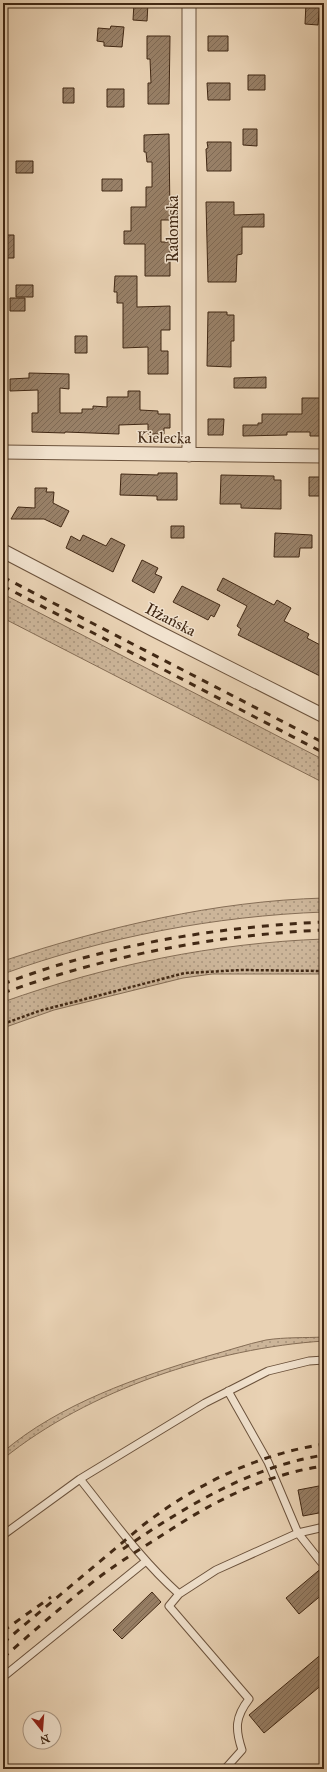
<svg xmlns="http://www.w3.org/2000/svg" width="327" height="1772" font-family="'IM FELL Great Primer',serif">
  <style>
    .grass { fill: url(#grass-dots); stroke: #866e56 }
    .building { fill: url(#building-hatch); stroke: #412814 }
    .lines { fill: none; stroke-linecap: round; stroke-linejoin: round }
    .service-casing { stroke: #6b523c; stroke-width: 9 }
    .minor-casing { stroke: #6b523c; stroke-width: 15 }
    .path { stroke: #412814; stroke-width: 2.5; stroke-dasharray: 3 2; stroke-linecap: butt }
    .service { stroke: #f1e2ce; stroke-width: 7 }
    .minor { stroke: #f1e2ce; stroke-width: 13 }
    .rail { stroke: #412814; stroke-width: 3; stroke-dasharray: 7 7; stroke-linecap: butt }
    .labels { text-anchor: middle; stroke-width: 3; stroke-linejoin: round; paint-order: stroke }
    .street-label { font-size: 16px; fill: #412814; stroke: #f1e2ce }
  </style>
  <defs>
    <pattern id="grass-dots" width="8" height="8" patternUnits="userSpaceOnUse"><rect width="8" height="8" fill="#ccb599"/><path d="M2 2h.1M6 6h.1" fill="none" stroke="#a7937c" stroke-width="1.8" stroke-linecap="round"/></pattern>
    <pattern id="building-hatch" width="6" height="6" patternUnits="userSpaceOnUse"><rect width="6" height="6" fill="#988067"/><path d="M-1 1l2-2M0 6l6-6M5 7l2-2" fill="none" stroke="#7e6954"/></pattern>
  </defs>
  <rect width="100%" height="100%" fill="#e9d2b4"/>
  <filter id="stains"><feTurbulence type="fractalNoise" baseFrequency=".005" numOctaves="4"/><feColorMatrix values="0 0 0 0 .2 0 0 0 0 .09 0 0 0 0 .02 0 0 0 .5 -.17"/></filter>
  <radialGradient id="worn" r=".72"><stop offset=".6" stop-color="#630" stop-opacity="0"/><stop offset="1" stop-color="#630" stop-opacity=".3"/></radialGradient>
  <path class="grass" d="M3,594L324,760V783L3,618Z
    M324,898V912C215,916 105,937 3,974V961C106,927 215,901 324,898Z
    M324,939V974H212L183,978L54,1010L3,1028V1002C107,965 214,943 324,939Z
    M324,1337V1341C215,1348 88,1390 3,1459V1452C59,1404 138,1377 208,1356C227,1351 247,1344 266,1340C285,1337 305,1338 324,1337Z"/>
  <path class="building" d="M134,3H148L147,21L133,20Z
    M306,3H320L318,25L305,24Z
    M111,26L124,27L122,47L104,46V42L97,41L98,28L110,29Z
    M147,36H170L169,104H148V83H151L150,59H147Z
    M208,36H228V51H208Z
    M248,75H265V90H248Z
    M207,83H230V100H208Z
    M63,88H74V103H63Z
    M107,89H124V107H107Z
    M243,129H257V146L243,145Z
    M169,134L170,220H161V242H170V276H145V244H124V231H131V207H146V187H152V162H147L146,152H144V135Z
    M207,142H231V171H207L206,149L208,148Z
    M16,161H33V173H16Z
    M102,179H122V191H102Z
    M206,202H234V215L264,214V227H242V254L237,255L236,282H208Z
    M3,235H14V258H3Z
    M115,276H137V307L170,306V330H161V351H168V374H148V347L123,348V303H117V292H114Z
    M16,285H33V297H16Z
    M10,298H25V311H10Z
    M208,312H227V315H234V341H231V367L207,366Z
    M75,336H87V353H75Z
    M29,373L69,374V389L60,388V413H82V409H93V406L107,407V397H128V391H140V410L158,411V414H170V428H164V434H148V424L119,425V434L65,432V433L32,432V413H38V390L10,391V379L29,378Z
    M266,377V388H234V378Z
    M302,398H323L324,436H310V432H287V435L243,436V425H258V423H262V414H302Z
    M208,419H224L223,435H208Z
    M158,473H177V500H157V496L120,495L121,474L158,475Z
    M221,475L274,476V480H281V509L241,508V504H220Z
    M309,477H324V496H309Z
    M35,488H47L46,492H54L53,503L69,511L61,527L44,519H11L18,507L35,508Z
    M171,526H184V538H171Z
    M275,533L312,535V548H300L299,557H274Z
    M83,535L106,546L111,538L125,545L113,572L66,548L71,536L80,541Z
    M142,560L158,568L155,574L162,577L154,593L132,581Z
    M223,578L274,605L277,600L291,608L284,621L309,634L307,638L324,647V678L238,635L241,629L237,626L247,606L217,590Z
    M182,586L220,605L214,617L211,615L208,620L173,602Z
    M324,1485V1512L303,1516L298,1490Z
    M324,1566V1593L299,1614L286,1598Z
    M152,1592L161,1602L122,1639L113,1630Z
    M324,1652V1683L264,1733L249,1715Z"/>
  <g class="lines">
    <g class="service-casing">
      <path id="service" d="M80,1479C112,1519 141,1560 179,1594L216,1570L298,1533L268,1462L228,1391
        M3,1535L80,1479L205,1403L268,1371L309,1361L324,1360
        M321,1562L298,1533L324,1527
        M179,1594L169,1606L249,1699C235,1717 235,1729 242,1750L225,1769
        M3,1677L146,1561"/>
    </g>
    <g class="minor-casing">
      <path id="minor" d="M189,3V455
        M3,452L324,456
        M3,551L154,630L324,716"/>
    </g>
    <path class="path" d="M3,1024L39,1011L185,973L242,970L324,971"/>
    <use href="#service" class="service"/>
    <use href="#minor" class="minor"/>
    <path class="rail" d="M3,577L324,743
      M3,586L324,753
      M3,984C105,945 215,927 324,922
      M3,993C106,956 214,935 324,930
      M123,1549C185,1507 249,1467 324,1455
      M3,1631L51,1597
      M3,1643L142,1526C196,1484 256,1455 324,1444
      M3,1658C34,1631 65,1603 98,1578C119,1562 142,1548 164,1534C212,1502 266,1474 324,1466"/>
  </g>
  <g class="labels">
    <g class="street-label">
      <text transform="translate(172 229) rotate(-90)" y="6">Radomska</text>
      <text transform="translate(164 437) rotate(1)" y="6">Kielecka</text>
      <text transform="translate(171 619) rotate(27)" y="6">Iłżańska</text>
    </g>
  </g>
  <rect width="327" height="1772" fill="none" stroke="#e9d2b4" stroke-width="16"/>
  <rect x="4" y="4" width="319" height="1764" fill="none" stroke="#412814" stroke-width="2"/>
  <rect x="8" y="8" width="311" height="1756" fill="none" stroke="#412814"/>
  <g transform="translate(42 1730) rotate(163)"><circle r="19" fill="#f1e2ce" stroke="#ab9884"/>
  <path d="M0-3L7 15L0 10L-7 15Z" fill="#8f2418"/>
  <text y="-6" font-size="11" font-weight="bold" text-anchor="middle" fill="#412814">N</text>
  </g>
  <rect width="100%" height="100%" filter="url(#stains)"/>
  <rect width="100%" height="100%" fill="url(#worn)"/>
</svg>
